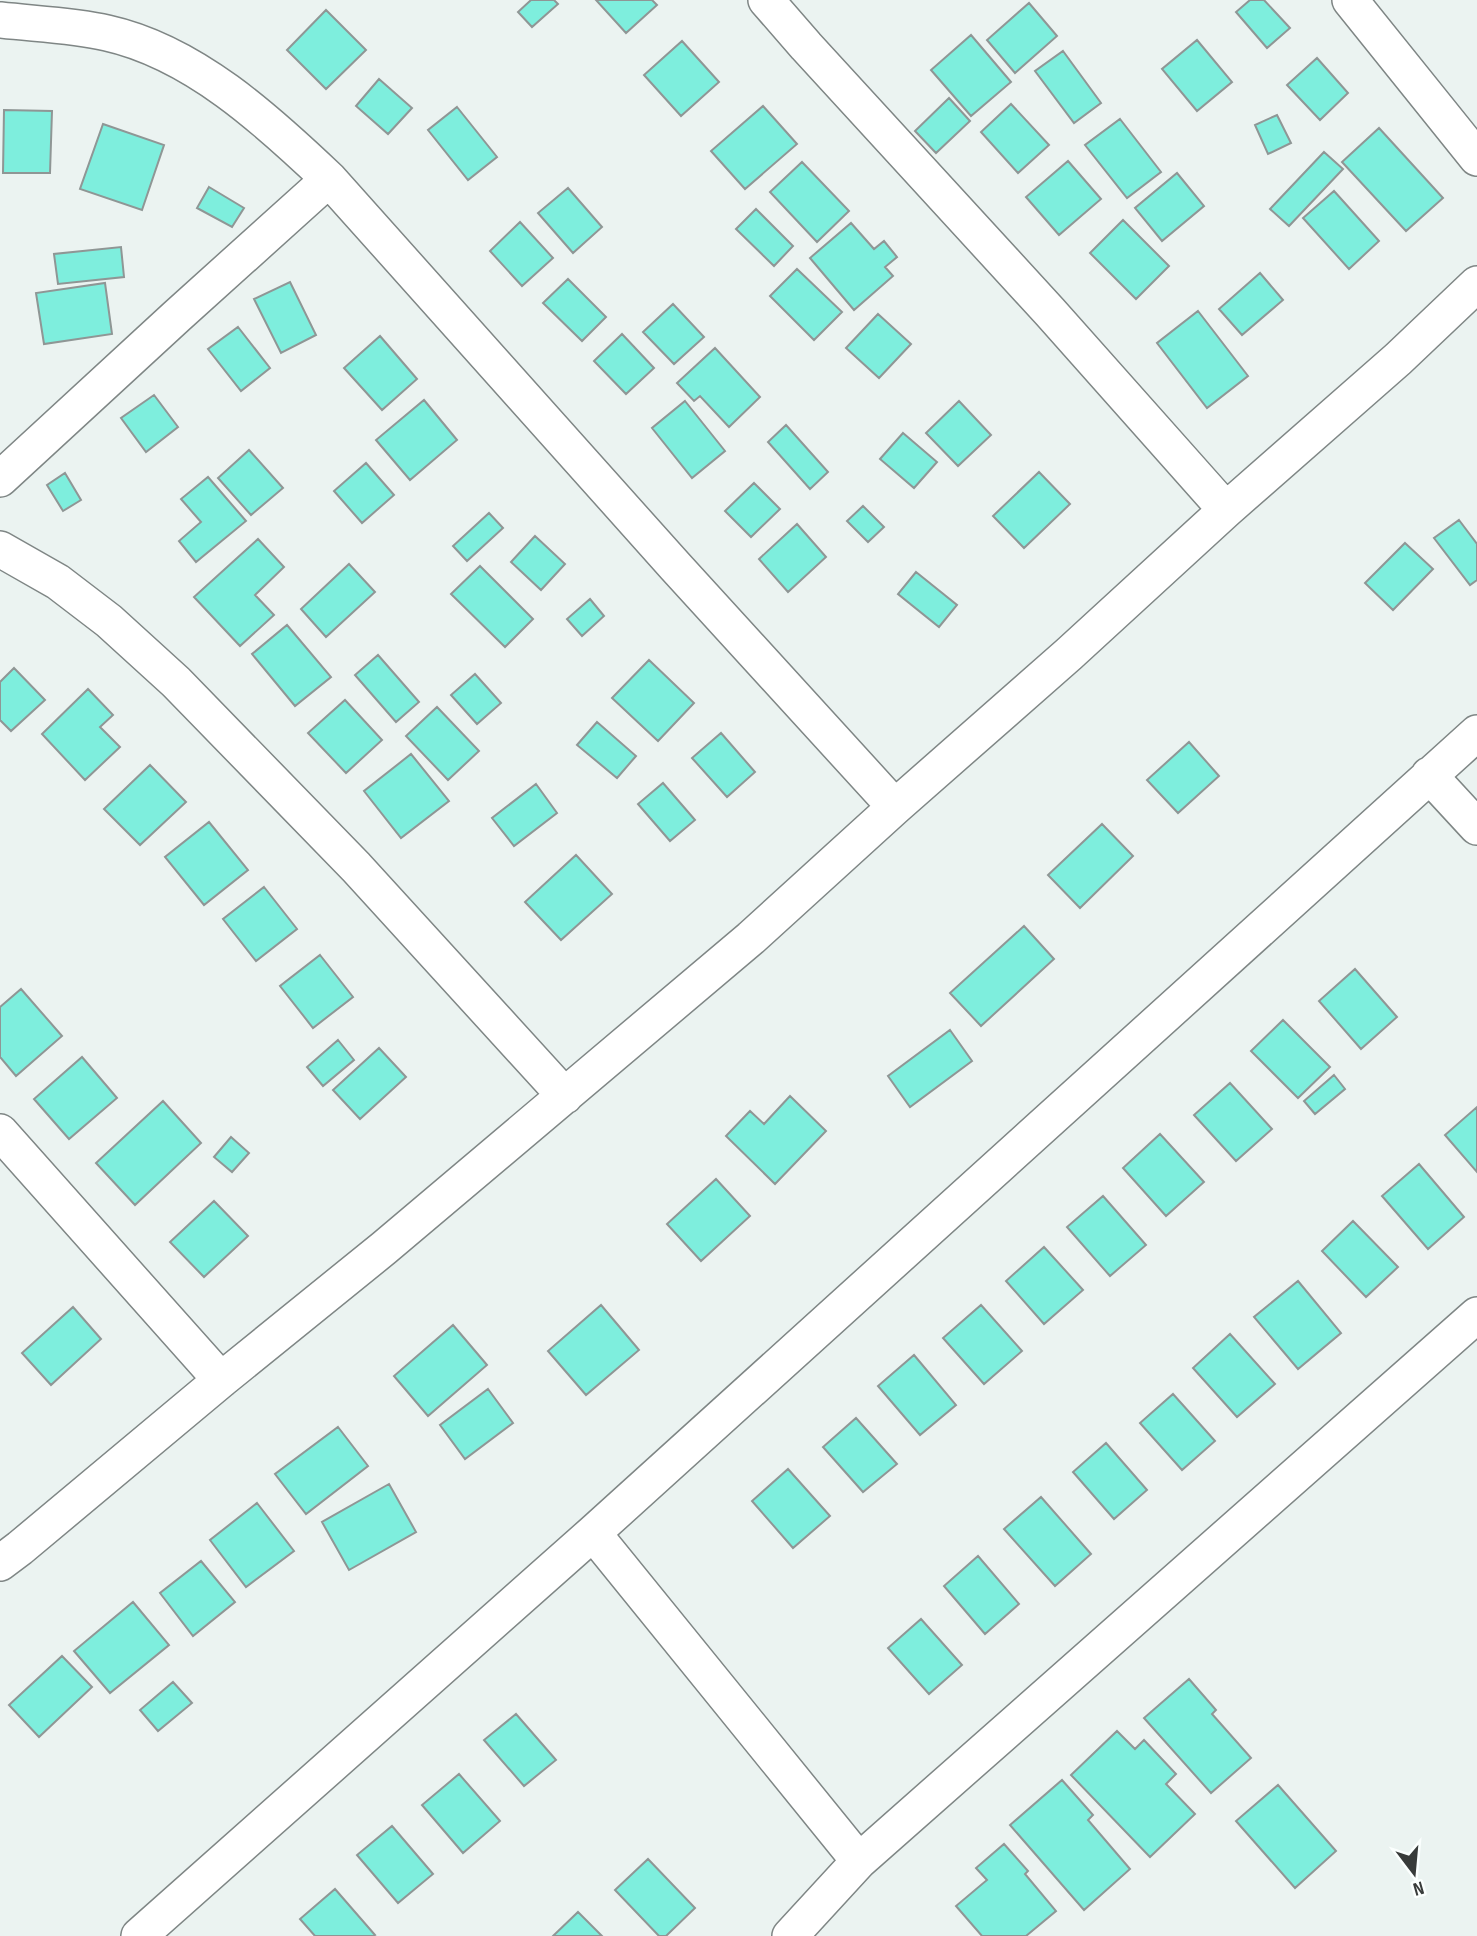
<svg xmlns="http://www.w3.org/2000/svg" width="1477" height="1936" font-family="'Sofia Sans Condensed',sans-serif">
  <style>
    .building { fill: #7eeedd; stroke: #8f9695; stroke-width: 2 }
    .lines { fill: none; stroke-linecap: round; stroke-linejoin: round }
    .minor-casing { stroke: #7f8685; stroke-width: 38 }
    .minor { stroke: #fff; stroke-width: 35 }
  </style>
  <rect width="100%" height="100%" fill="#ebf3f1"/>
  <path class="building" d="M531,0H554L558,4L532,27L518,12Z
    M596,0H652L657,5L626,33Z
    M1250,0H1264L1290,28L1267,48L1236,12Z
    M1029,3L1057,36L1015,73L987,40Z
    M326,10L366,50L326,89L287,50Z
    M971,35L1011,82L971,116L931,70Z
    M1197,40L1232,82L1197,111L1162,69Z
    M682,41L719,82L681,116L644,75Z
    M1063,51L1101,103L1074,123L1035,71Z
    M1317,58L1348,93L1320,120L1287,85Z
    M379,79L412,108L388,134L356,106Z
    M949,98L970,121L936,153L915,131Z
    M1011,104L1049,145L1018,173L981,132Z
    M763,106L797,144L745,189L711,151Z
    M457,107L497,157L468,180L428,130Z
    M4,110L52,111L50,173H3Z
    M1277,115L1291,143L1268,154L1255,125Z
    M1120,119L1161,172L1127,198L1085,145Z
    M103,124L164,145L142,210L80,189Z
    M1379,128L1443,198L1406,231L1342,162Z
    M1324,152L1343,169L1289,226L1270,209Z
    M1068,161L1101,199L1059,235L1026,197Z
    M802,162L849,211L817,242L770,192Z
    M1177,173L1204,206L1162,241L1135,208Z
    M209,187L244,208L232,227L197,208Z
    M568,188L602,227L573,253L538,213Z
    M1334,191L1379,241L1349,269L1303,218Z
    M756,209L793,246L774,266L736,229Z
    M1123,220L1169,266L1136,299L1090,253Z
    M520,222L553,258L522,286L490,251Z
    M851,223L874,249L884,241L897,257L885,267L893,276L854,310L810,258Z
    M121,247L124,277L58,284L54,254Z
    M797,269L842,312L814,340L770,296Z
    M1260,273L1283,300L1242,335L1219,309Z
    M568,279L606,317L582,341L543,303Z
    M290,282L316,335L281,353L254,299Z
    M105,283L112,334L44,344L36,293Z
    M673,304L704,337L674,364L643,332Z
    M1198,311L1248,376L1207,408L1157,343Z
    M878,314L911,344L879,378L846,348Z
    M238,327L270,368L241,391L208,349Z
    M622,334L654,368L626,394L594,361Z
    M380,336L417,379L382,410L344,368Z
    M715,348L760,397L729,427L700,396L694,401L677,383Z
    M154,395L178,427L146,452L121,418Z
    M424,400L457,440L410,480L376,440Z
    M685,401L725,451L692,478L652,428Z
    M959,401L991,435L958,466L926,433Z
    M786,425L828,472L810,489L768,442Z
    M903,433L937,462L914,488L880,459Z
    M249,450L283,488L251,515L218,478Z
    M366,463L394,495L362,523L334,491Z
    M1039,472L1070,504L1024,548L993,516Z
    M65,473L81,500L63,511L47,485Z
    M208,477L246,521L196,562L179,541L201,522L181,499Z
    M754,483L780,509L751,537L725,511Z
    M863,506L884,527L868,542L847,521Z
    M489,513L503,528L467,561L453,546Z
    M1459,520L1477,544V580L1470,585L1434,538Z
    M797,524L826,557L788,592L759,559Z
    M535,536L565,564L541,590L511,562Z
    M258,539L284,567L255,595L274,615L240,646L194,597Z
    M1405,543L1433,569L1393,610L1365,583Z
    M349,564L375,592L326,637L301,609Z
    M480,566L533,619L505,647L451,594Z
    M916,572L957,605L939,627L898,594Z
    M590,599L604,616L582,636L567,619Z
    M287,625L331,677L295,706L252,654Z
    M378,655L419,702L396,722L355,675Z
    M649,660L694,703L658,741L612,698Z
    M14,668L45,700L11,731L0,720V682Z
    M475,674L501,703L477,724L451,695Z
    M88,689L113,715L100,727L120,747L85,780L42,734Z
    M345,700L382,740L346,773L308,733Z
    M437,707L479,751L448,780L406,736Z
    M597,722L636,756L617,778L577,745Z
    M721,733L755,772L727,797L692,758Z
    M1189,742L1219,776L1178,813L1147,780Z
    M411,754L449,801L401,838L364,791Z
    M150,765L186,802L140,845L104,809Z
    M663,783L695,820L670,841L638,804Z
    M536,784L557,813L514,846L492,818Z
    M209,822L248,870L204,905L165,857Z
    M1102,824L1133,856L1080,908L1048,875Z
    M576,855L612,894L561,940L525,902Z
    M264,887L297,929L256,961L223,919Z
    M1024,926L1054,959L981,1026L950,993Z
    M320,955L353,997L313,1028L280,986Z
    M1355,969L1397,1017L1361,1049L1319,1001Z
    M21,989L62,1036L16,1076L0,1057V1007Z
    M1283,1020L1330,1067L1298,1098L1251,1051Z
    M950,1030L972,1061L910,1107L888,1076Z
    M338,1040L354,1060L323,1086L307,1067Z
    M379,1048L406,1077L360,1119L333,1090Z
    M82,1057L117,1098L69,1139L34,1099Z
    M1334,1075L1345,1089L1315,1114L1304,1101Z
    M1230,1083L1272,1129L1236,1161L1194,1115Z
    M790,1096L826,1131L775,1184L726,1136L750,1111L764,1124Z
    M163,1101L201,1143L135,1205L96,1163Z
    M1477,1107V1172L1445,1135Z
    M1160,1134L1204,1182L1166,1216L1123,1168Z
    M231,1137L249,1153L232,1172L214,1157Z
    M1419,1164L1464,1217L1428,1249L1382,1196Z
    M716,1179L750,1216L701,1261L667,1224Z
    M1103,1196L1146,1245L1110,1276L1067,1227Z
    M214,1201L248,1236L204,1277L170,1242Z
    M1353,1221L1398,1267L1366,1297L1322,1251Z
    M1044,1247L1083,1290L1044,1324L1006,1281Z
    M1298,1281L1341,1333L1298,1369L1254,1317Z
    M601,1305L639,1350L586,1395L548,1351Z
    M981,1305L1022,1351L984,1384L943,1338Z
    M73,1307L101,1339L51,1385L22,1353Z
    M453,1325L487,1365L428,1416L394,1376Z
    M1230,1334L1275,1384L1237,1417L1193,1368Z
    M914,1355L956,1405L920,1435L878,1386Z
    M488,1389L513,1423L465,1459L440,1425Z
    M1173,1394L1215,1441L1182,1470L1140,1423Z
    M856,1418L897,1464L863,1492L823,1447Z
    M338,1427L368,1466L306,1514L275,1474Z
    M1106,1443L1147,1490L1114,1519L1073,1472Z
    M788,1469L830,1516L793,1548L752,1501Z
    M389,1484L416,1532L349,1570L322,1522Z
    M1041,1497L1091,1554L1055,1586L1004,1529Z
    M257,1503L294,1551L246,1587L210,1540Z
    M978,1556L1019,1604L985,1634L944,1586Z
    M201,1561L235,1602L193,1636L160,1593Z
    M133,1602L169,1645L110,1693L74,1651Z
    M921,1619L962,1665L929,1694L888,1648Z
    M62,1656L92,1687L39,1737L9,1705Z
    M1189,1679L1216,1710L1212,1714L1251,1758L1211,1793L1144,1718Z
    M173,1682L192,1703L158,1731L140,1710Z
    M516,1714L556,1760L524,1786L484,1740Z
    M1117,1731L1135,1749L1144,1740L1176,1774L1166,1784L1195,1814L1150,1857L1071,1775Z
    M459,1774L500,1821L463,1853L422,1805Z
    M1062,1780L1093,1815L1088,1820L1130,1869L1084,1910L1010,1825Z
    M1278,1785L1336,1851L1295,1888L1236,1821Z
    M392,1826L433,1874L398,1903L357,1855Z
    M1004,1844L1028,1871L1025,1874L1056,1911L1026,1936H982L956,1906L987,1880L976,1868Z
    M648,1859L695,1908L666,1936H659L615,1890Z
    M335,1889L375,1935L373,1936H315L300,1919Z
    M578,1912L602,1936H553Z"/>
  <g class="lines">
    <g class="minor-casing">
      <path id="minor" d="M766,0L806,46L1050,312L1226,510
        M1350,0L1477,158
        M0,20C35,24 73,25 107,33C193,52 267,120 329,179L675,566L895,807
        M0,479L177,316L329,179
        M0,549L58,582L109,621L176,682L356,867L565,1096
        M1429,775L1477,827
        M0,1132L221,1380
        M593,1533L859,1861
        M0,1563L20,1548L221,1380L384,1248L751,938L895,807L1069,654L1226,510L1398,359L1477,284
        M139,1936L593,1533L1477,733
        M790,1936L859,1861L1477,1315"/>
    </g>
    <use href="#minor" class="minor"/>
  </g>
  <g transform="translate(1414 1873) rotate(164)" stroke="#fbfffe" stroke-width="5" paint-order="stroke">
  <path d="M0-5L12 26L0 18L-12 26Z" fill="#383b3a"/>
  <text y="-10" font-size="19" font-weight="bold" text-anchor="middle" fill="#383b3a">N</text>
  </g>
</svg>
